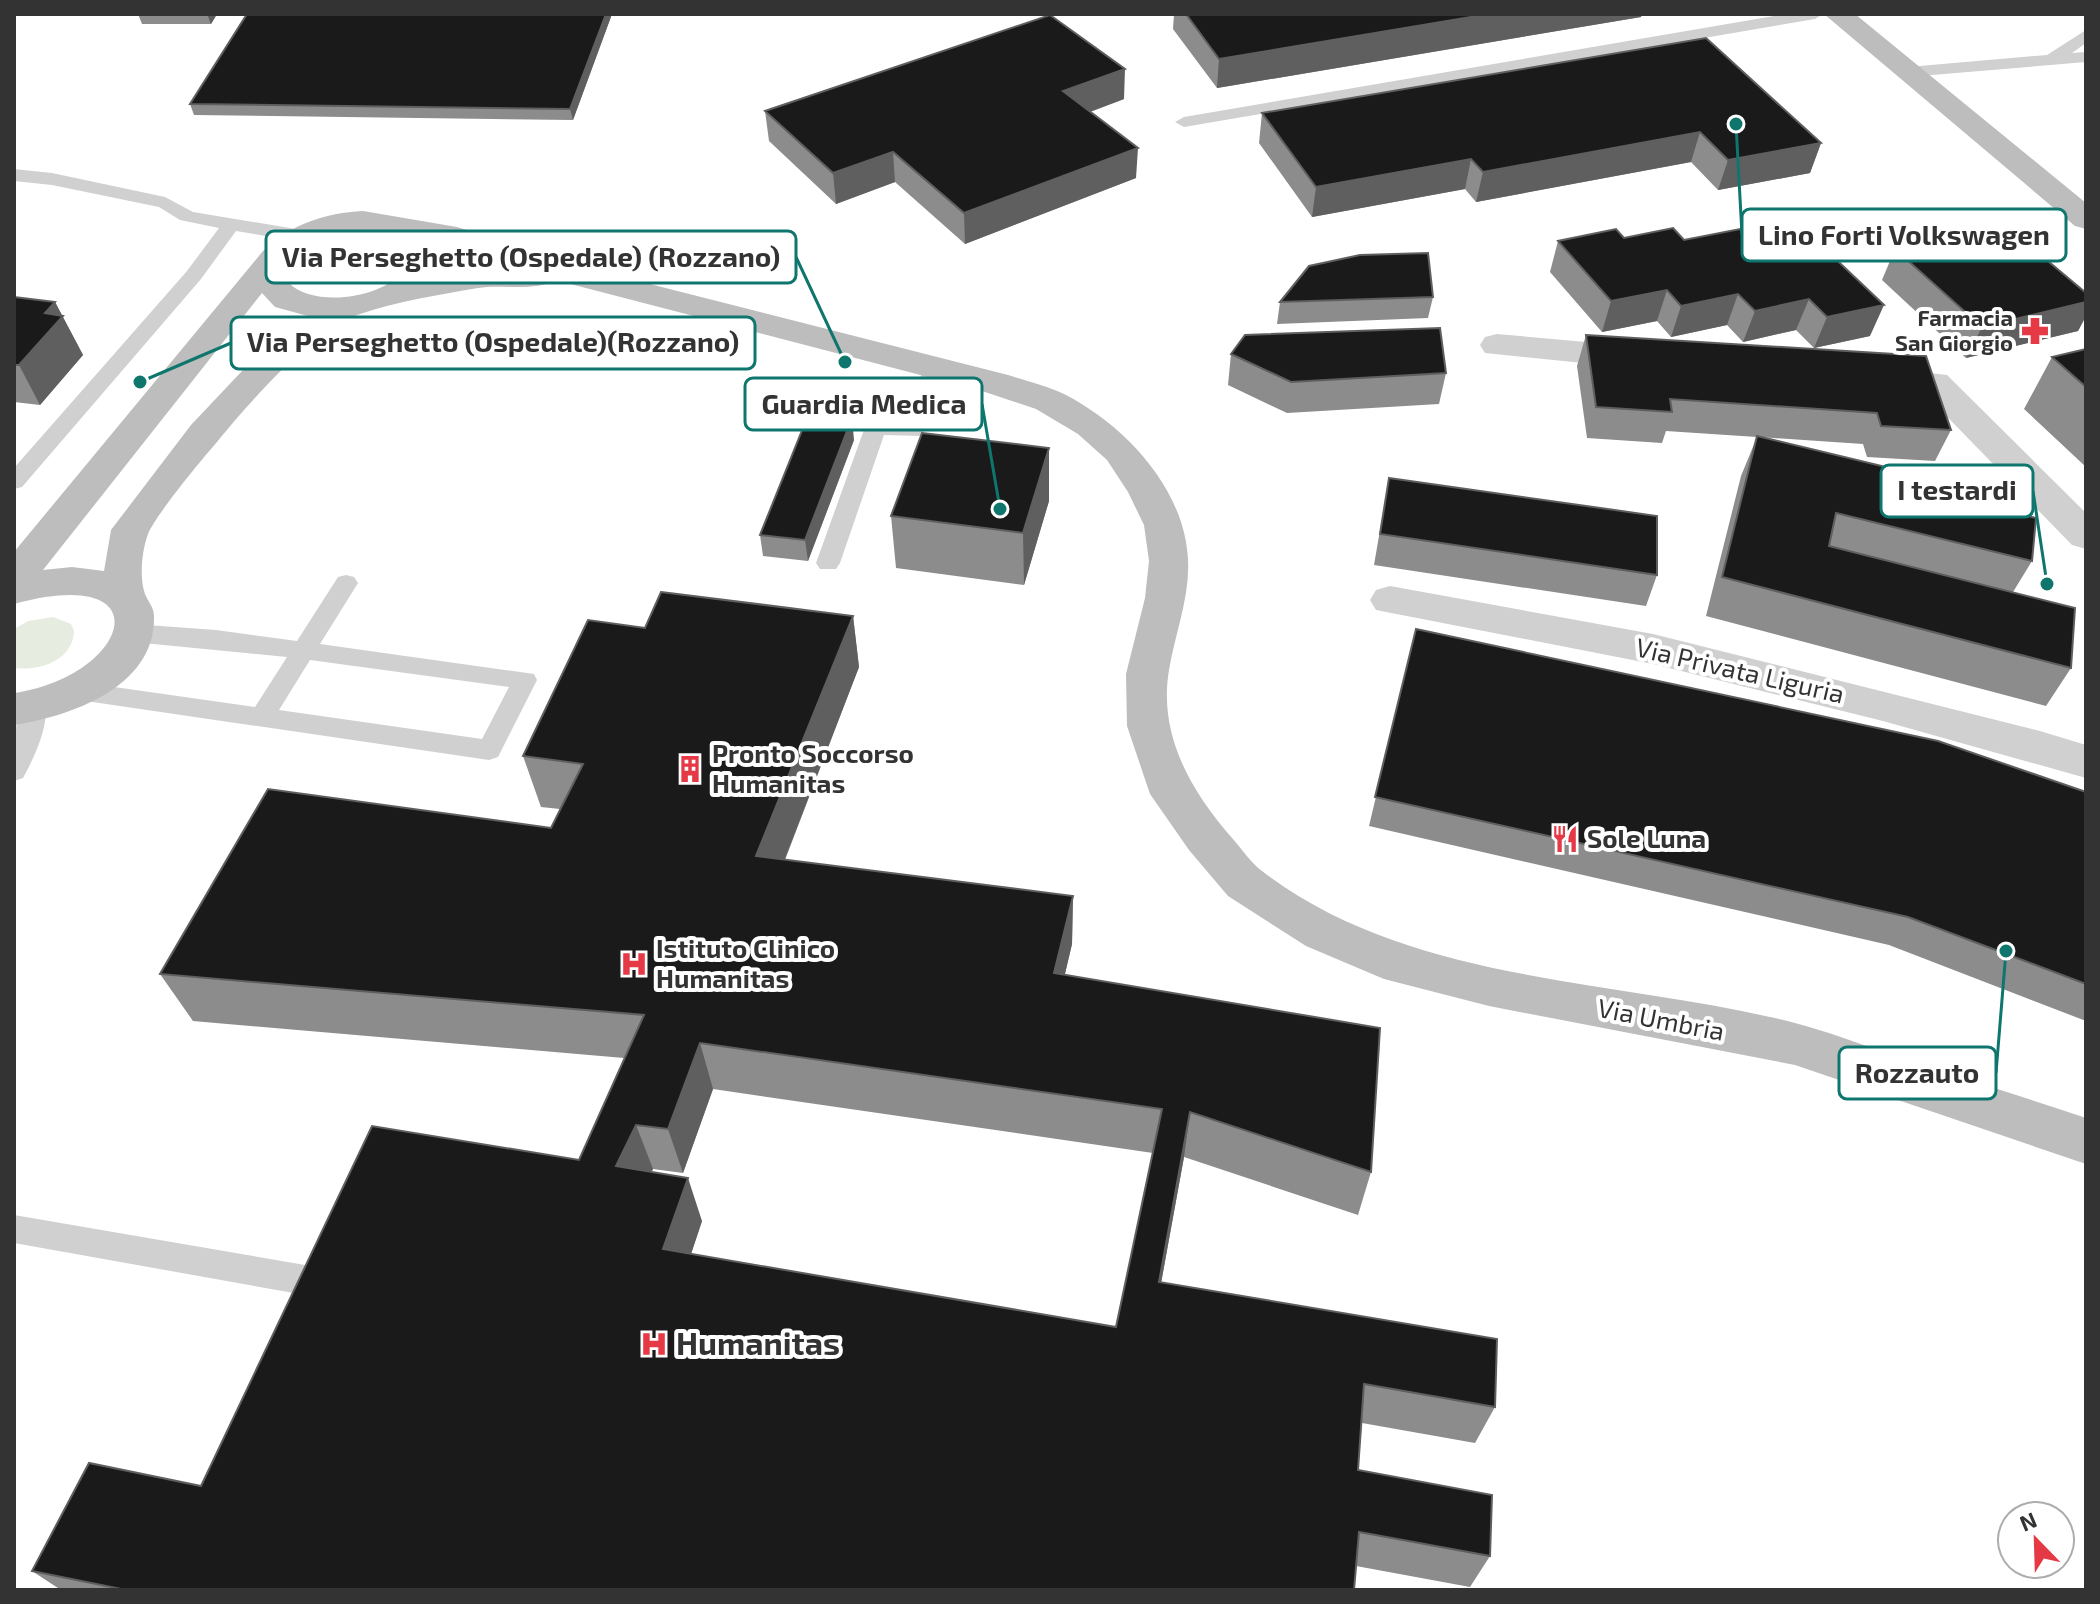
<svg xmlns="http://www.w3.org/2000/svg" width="2100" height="1604" font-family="'Exo 2',sans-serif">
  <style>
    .green { fill: #e6ecdf }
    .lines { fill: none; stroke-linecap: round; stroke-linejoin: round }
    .lane { fill: #d0d0d0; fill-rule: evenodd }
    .street { fill: #d0d0d0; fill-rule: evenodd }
    .secondary { fill: #bdbdbd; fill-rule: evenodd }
    .wall { fill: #8c8c8c; fill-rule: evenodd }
    .shaded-wall { fill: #5f5f5f }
    .building { fill: #1a1a1a; stroke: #5f5f5f; stroke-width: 2; fill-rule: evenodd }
    .labels { text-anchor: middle; stroke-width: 8; stroke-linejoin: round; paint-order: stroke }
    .far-poi-label { font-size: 22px; font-weight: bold; fill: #333; stroke: #fff; text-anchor: end }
    .street-label { font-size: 26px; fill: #333; stroke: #fff }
    .poi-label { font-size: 26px; font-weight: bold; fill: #333; stroke: #fff; text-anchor: start }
    .near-poi-label { font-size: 32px; font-weight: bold; fill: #333; stroke: #fff; text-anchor: start }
    .leader { fill: none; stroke: #0f766e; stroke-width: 3 }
    .callout-dot { fill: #0f766e; stroke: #fff; stroke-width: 3 }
    .callout { fill: #fff; stroke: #0f766e; stroke-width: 3 }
    .callout-label { font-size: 28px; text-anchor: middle; font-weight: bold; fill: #333 }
  </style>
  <rect width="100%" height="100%" fill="#fff"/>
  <path class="green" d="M53,617L71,624L74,631C73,661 39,671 14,668V629L28,621Z"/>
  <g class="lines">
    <path class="lane" d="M1786,14H1823L1815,19L1184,127L1175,122L1184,117Z
      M2086,30V43L2072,53L2086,52V62L1908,77L1899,72L1908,67L2047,55Z
      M14,169L52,173L165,197L193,212L302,230L312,236L302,242L236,231L201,279L22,487L14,489V468L187,271L219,228L180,220L159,207L52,185L14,181Z
      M934,361L944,367L924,431L921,436L884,435L840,563L836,569H820L816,563L865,427L868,422L905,423L924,367Z
      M346,575L354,577L358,583L320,644L534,674L537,680L498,757L489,760L79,700L70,697L67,691L70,685L79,682L255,707L287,657L133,642L125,639L121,633L125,627L133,624L216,630L297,641L338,577ZM310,660L509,687L482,739L279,710Z
      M34,698L43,700C53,719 33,760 23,778L14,781C14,755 12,723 25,700Z
      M14,1215L305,1265L316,1269L321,1280L316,1291L305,1295L14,1243Z"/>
    <path class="street" d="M1497,334L1642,347L1654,350L1659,358L1654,366L1642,369L1485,353L1480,345L1485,337Z
      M1878,367L1947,375L2086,513V549L2072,545L1924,393L1865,386L1860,378L1865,370Z
      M1390,586L1653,634L2040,731L2086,745V778L1883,721L1653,664L1376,610L1370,600L1376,590Z"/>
    <path class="secondary" d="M1824,14H1855L2086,203V229L2075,226Z
      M363,211L457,227L583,267L1008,375C1026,381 1047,386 1064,394C1125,425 1185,489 1188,560C1190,597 1175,634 1169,670C1158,735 1191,791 1232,838C1242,849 1251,863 1262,871C1412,986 1620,978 1795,1023C1826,1031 1857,1043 1887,1053C1954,1075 2020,1096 2086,1118V1164L1795,1065L1489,1006L1384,979L1306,946L1228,896L1189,850L1150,794L1127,726L1126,674L1145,598L1149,561L1144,525L1128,492L1107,460L1078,434L1036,409L982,391L555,280C536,292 501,284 478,288C438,295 398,301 360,314C313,329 249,403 217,442C202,459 155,516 148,534C142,550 139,578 145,594C148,602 154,607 154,616C156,687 71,716 14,725V693C130,676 165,563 14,604V552L263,251C291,224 325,213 363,211ZM377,230L400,239L409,251C407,256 406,265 404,269C385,299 313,308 289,283L290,261C315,237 343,229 377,230ZM438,242L441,243L511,266L434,276L441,251ZM262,293L275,307L308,316L275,336L191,425L111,530L104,571L72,567L43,570Z"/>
  </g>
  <path class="wall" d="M138,14H217L211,24H142Z
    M612,14L573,120L194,115L190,104Z
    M1174,14H1642L1641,17L1217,88L1173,29Z
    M1706,38L1821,143L1810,173L1718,190L1691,162L1476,202L1465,189L1312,217L1259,143L1262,113Z
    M1124,99L1090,112L1136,178L965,244L895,182L836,204L769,141L765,111Z
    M1624,238L1770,259L1870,336L1814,348L1796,330L1743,342L1727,325L1671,337L1657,321L1602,332L1550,272L1558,241Z
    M1895,249L2086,293V316L2078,331L1966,358L1882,280Z
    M14,297L55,302L83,355L40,405L14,402Z
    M1433,297L1428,318L1277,324L1280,302Z
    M1586,335L1951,430L1935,461L1867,457L1863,444L1759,437L1996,508L2032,561L2013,592L2071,668L2046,706L1706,616L1741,476L1757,437L1666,431L1662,443L1587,438L1577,366Z
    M2086,349V467L2024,409L2052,357Z
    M1231,354L1446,373L1439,404L1287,413L1228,385Z
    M854,440L808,561L763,556L760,535Z
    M1389,478L1657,575L1646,606L1374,565Z
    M1049,501L1024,585L896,568L891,516Z
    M853,616L859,667L785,860L1073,896L1072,944L1065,974L1371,1172L1358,1215L1184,1157L1161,1283L1495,1407L1475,1443L1362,1423L1358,1470L1490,1556L1470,1587L1356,1566L1354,1590H61L32,1571L201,1486L579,1160L624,1058L193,1021L160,974L551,828L560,809L541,807L523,756L645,628ZM713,1089L1153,1153L1116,1327L691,1254L702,1221L651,1172L653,1169L683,1173Z
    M1416,629L2086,792V1021L1889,945L1369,826Z"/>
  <path class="shaded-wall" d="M207,14H217L211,24Z
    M606,14H612L573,120L570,109Z
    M1489,14H1642L1641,17L1217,88L1219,59Z
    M1125,69L1124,99L1063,122V91Z
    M1700,132L1691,162L1476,202L1483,172Z
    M1821,143L1810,173L1718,190L1728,160Z
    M1138,148L1136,178L965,244L964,213Z
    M893,152L895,182L836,204L833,173Z
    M1471,159L1465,189L1312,217L1316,187Z
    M1667,290L1657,321L1602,332L1611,301Z
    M1738,294L1727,325L1671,337L1681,306Z
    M1809,299L1796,330L1743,342L1755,311Z
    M55,302L83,355L40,405L19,365L45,313Z
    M2086,302V316L2078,331L1966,358L1982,327Z
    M1884,305L1870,336L1814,348L1827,317Z
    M852,418L854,440L808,561L805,540Z
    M1049,448V501L1024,585L1023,533Z
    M853,616L859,667L767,905L756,856Z
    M1073,896L1072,944L1054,1020V973Z
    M700,1043L713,1089L683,1173L668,1129Z
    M1190,1112L1184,1157L1154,1322L1159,1282Z
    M636,1125L653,1169L633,1209L616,1166Z
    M688,1178L702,1221L679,1290L663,1249Z"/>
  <path class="building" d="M247,14H606L570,109L190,104Z
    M1186,14H1489L1219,59Z
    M1050,15L1125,69L1063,91L1138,148L964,213L893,152L833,173L765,111Z
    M1706,38L1821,143L1728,160L1700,132L1483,172L1471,159L1316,187L1262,113Z
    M2005,225L2086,293V302L1982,327L1895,249Z
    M1673,228L1684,240L1740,229L1770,259L1824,248L1884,305L1827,317L1809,299L1755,311L1738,294L1681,306L1667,290L1611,301L1558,241L1616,229L1624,238Z
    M1428,253L1433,297L1280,302L1309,266L1360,255Z
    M14,297L55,302L45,313L63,316L19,365H14Z
    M1440,328L1446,373L1291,382L1231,354L1245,335Z
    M1586,335L1926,356L1951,430L1881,426L1877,413L1670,399L1672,412L1596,407Z
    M2086,349V387L2052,357Z
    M809,413L852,418L805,540L760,535Z
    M922,433L1049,448L1023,533L891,516Z
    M1757,436L1998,494L1996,508L2036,518L2032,561L1836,513L1829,546L2075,608L2071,668L1722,577Z
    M1389,478L1657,516V575L1380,534Z
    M661,592L853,616L756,856L1073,896L1054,973L1380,1028L1371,1172L1190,1112L1159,1282L1497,1339L1495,1407L1364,1384L1358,1470L1492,1495L1490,1556L1359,1532L1354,1590H126L32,1571L89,1463L201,1486L372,1126L579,1160L644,1015L160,974L268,789L551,828L583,764L523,756L588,620L645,628ZM700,1043L1162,1109L1116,1327L663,1249L688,1178L616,1166L636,1125L668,1129Z
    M1416,629L1938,741L2086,792V984L1908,917L1375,797Z"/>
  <defs>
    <g id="pharmacy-bare" transform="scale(2.16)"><path d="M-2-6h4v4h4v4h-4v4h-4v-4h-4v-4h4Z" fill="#e63946" stroke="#fff" stroke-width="2.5" paint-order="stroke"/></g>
    <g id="building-bare" transform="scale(2.16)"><path d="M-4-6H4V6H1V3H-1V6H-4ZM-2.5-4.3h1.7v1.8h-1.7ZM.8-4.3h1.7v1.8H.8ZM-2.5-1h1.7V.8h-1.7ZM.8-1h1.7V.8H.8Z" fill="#e63946" stroke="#fff" stroke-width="2.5" paint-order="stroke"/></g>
    <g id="restaurant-bare" transform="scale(2.16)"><path d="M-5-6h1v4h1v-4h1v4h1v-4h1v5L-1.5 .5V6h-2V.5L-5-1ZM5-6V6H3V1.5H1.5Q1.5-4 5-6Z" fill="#e63946" stroke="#fff" stroke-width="2.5" paint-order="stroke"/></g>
    <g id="hospital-bare" transform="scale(2.16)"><path d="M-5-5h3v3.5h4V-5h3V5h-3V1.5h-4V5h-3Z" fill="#e63946" stroke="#fff" stroke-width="2.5" paint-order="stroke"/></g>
  </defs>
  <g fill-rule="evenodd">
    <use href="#pharmacy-bare" x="2035" y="331"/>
    <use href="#building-bare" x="690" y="769"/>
    <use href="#restaurant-bare" x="1565" y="839"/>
    <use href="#hospital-bare" x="634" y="964"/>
    <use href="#hospital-bare" x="654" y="1344"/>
  </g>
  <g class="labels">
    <g class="far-poi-label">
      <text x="2013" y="326">Farmacia<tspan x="2013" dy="25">San Giorgio</tspan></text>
    </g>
    <g class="street-label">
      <text transform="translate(1740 671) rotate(13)" y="9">Via Privata Liguria</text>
      <text transform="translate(1661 1020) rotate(11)" y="9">Via Umbria</text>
    </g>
    <g class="poi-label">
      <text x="712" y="763">Pronto Soccorso<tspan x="712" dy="30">Humanitas</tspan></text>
      <text x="1587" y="848">Sole Luna</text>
      <text x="656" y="958">Istituto Clinico<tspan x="656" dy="30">Humanitas</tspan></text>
    </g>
    <g class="near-poi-label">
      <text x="676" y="1355">Humanitas</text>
    </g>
  </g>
  <path class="leader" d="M1736 124L1742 235M845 362L796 257M140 382L231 343M1000 509L982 404M2047 584L2033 491M2006 951L1996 1073"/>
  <g class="callout-dot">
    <circle cx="1736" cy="124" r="8"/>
    <circle cx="845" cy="362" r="8"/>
    <circle cx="140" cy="382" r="8"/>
    <circle cx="1000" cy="509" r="8"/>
    <circle cx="2047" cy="584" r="8"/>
    <circle cx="2006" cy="951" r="8"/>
  </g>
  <g class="callout">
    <rect x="1742" y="209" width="324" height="52" rx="8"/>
    <rect x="266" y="231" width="530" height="52" rx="8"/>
    <rect x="231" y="317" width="524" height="52" rx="8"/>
    <rect x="745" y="378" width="237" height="52" rx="8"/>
    <rect x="1881" y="465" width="152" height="52" rx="8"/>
    <rect x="1839" y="1047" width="157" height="52" rx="8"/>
  </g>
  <g class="callout-label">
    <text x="1904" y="245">Lino Forti Volkswagen</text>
    <text x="531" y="267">Via Perseghetto (Ospedale) (Rozzano)</text>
    <text x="493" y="352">Via Perseghetto (Ospedale)(Rozzano)</text>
    <text x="864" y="414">Guardia Medica</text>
    <text x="1957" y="500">I testardi</text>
    <text x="1917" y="1083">Rozzauto</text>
  </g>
  <rect width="2100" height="1604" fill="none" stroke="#333333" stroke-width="32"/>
  <g transform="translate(2036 1540) rotate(337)"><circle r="38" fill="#ffffff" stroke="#adadad" stroke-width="2"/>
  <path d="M0-6L14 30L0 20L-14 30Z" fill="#e63946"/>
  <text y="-12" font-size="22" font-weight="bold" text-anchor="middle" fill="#333333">N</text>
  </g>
</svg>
